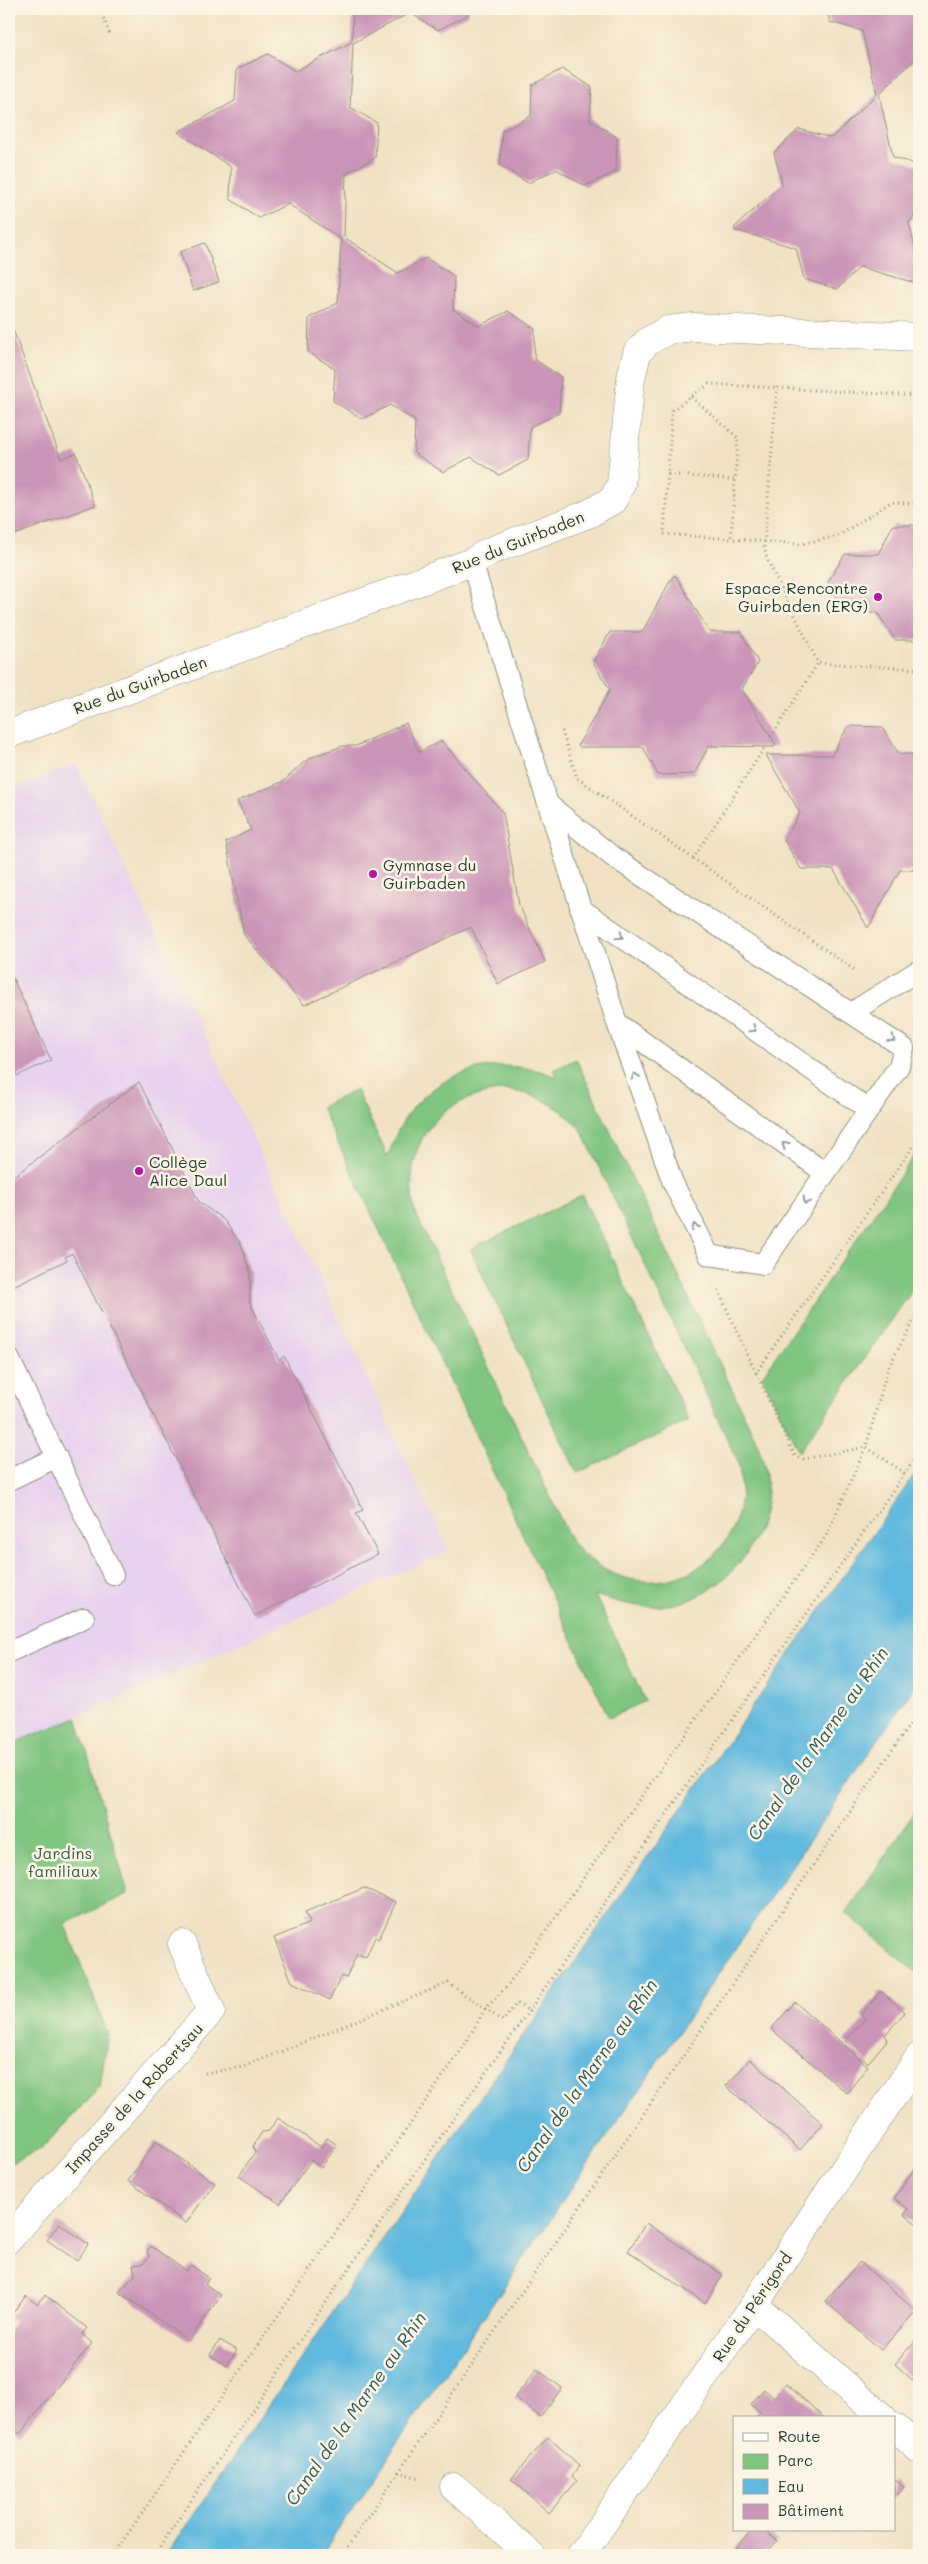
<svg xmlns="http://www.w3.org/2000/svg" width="928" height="2564" font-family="Mali,sans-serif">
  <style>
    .built { fill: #e7d2ef }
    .green { fill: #80c580; stroke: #50815a; fill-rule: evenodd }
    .water { fill: #61b9de; stroke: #407b89 }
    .building { fill: #cb95b8 }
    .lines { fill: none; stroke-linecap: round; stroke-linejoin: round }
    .service-casing { stroke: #88907c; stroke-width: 22 }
    .minor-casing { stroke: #88907c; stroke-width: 29 }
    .path { stroke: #88907c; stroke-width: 3; stroke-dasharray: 1 4; stroke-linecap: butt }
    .service { stroke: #fff; stroke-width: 20 }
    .minor { stroke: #fff; stroke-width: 28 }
    .oneway { stroke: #8f9e9a }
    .poi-dot { fill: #b5179e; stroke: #fcf5e5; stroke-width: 2 }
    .labels { text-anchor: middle; stroke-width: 5; stroke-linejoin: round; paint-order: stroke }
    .street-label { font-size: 16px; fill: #1f3d34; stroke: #fcf5e5 }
    .poi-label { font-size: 16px; fill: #1f3d34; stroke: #fcf5e5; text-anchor: start }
    .park-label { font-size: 16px; fill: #375f47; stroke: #fcf5e5 }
    .water-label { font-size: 18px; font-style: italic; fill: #305c5e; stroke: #fcf5e5 }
  </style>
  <rect width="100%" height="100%" fill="#fcf5e5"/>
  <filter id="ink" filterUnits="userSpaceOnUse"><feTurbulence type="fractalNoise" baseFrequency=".02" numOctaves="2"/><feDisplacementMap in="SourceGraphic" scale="10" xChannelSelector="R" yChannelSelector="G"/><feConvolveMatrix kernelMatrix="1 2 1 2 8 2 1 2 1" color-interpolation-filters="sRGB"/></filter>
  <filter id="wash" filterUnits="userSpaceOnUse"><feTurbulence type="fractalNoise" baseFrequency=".0096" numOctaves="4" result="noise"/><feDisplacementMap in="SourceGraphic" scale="20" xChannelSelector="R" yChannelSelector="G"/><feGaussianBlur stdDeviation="1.12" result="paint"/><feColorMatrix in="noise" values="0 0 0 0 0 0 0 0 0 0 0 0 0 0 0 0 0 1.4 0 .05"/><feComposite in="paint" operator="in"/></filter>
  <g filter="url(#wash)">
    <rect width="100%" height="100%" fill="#f1e2c4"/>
    <path class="built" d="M76,764L449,1551L77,1717L9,1745V791Z"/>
    <path class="green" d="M576,1059L755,1438C762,1456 768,1474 767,1493C763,1549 719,1601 662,1606C638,1609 618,1602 595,1595L645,1701L609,1718L321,1107L356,1090L388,1157C392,1146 395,1135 401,1125C434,1069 499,1053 557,1077L554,1070ZM507,1090C539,1095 561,1106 582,1131L738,1462C762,1567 639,1625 571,1541L414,1210C402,1142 438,1096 507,1090Z
      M919,1149V1281L799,1452L762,1376Z
      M582,1195L689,1421L577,1473L470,1249Z
      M77,1717L128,1894L65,1924L108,2034L100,2087L41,2149L9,2164V1745Z
      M919,1806V1975L846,1913Z"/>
    <path class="water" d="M919,1468V1680L321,2555H166L493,2079Z"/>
    <g id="blocks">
      <path class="building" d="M353,9H468V15L438,30L410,13L353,43L350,107L377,123L376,140L375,158L346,173L344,237L398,273L426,258L454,276L453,309L479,326L508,311L535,329L534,359L561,377L559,413L530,427L528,460L499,475L471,457L443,472L414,453L415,421L390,405L362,419L333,401L335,369L308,352L309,318L338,303L341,239L288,204L259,218L230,199L231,167L178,132L235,101L237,69L268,54L295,71L352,42Z
        M827,9H919V55L879,94L893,157L919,165V212L909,222L919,266V284L860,267L837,289L804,279L796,248L735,230V227L782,184L774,153L799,129L831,138L877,94L862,31L830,22Z
        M562,69L592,87L590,120L617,137L616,172L585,186L556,169L528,183L500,165L502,131L531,116L532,85Z
        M205,243L219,282L193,291L180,252Z
        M9,319L61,459L76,453L95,505L9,537Z
        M893,525H919V640H895L877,612H846L828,582L845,554H878Z
        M673,576H676L709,632H741L758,662L742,689L776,745L774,747L709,746L694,774L658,775L643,747H580L578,745L610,690L593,662L610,632H642Z
        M406,723L419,752L442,741L503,813L519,905L545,962L498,984L471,927L304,1005L244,935L226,842L251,830L237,801L284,781L304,762L316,755L343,746H356Z
        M848,726L882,727L899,754H919V870H900L868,928L833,869H801L784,840L800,813L766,755H832Z
        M9,970L51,1060L17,1076L9,1058Z
        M139,1082L199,1202L224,1220L241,1244L250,1272V1303L279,1360L284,1356L363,1510L356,1513L378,1554L255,1616L72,1253L65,1257L67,1260L9,1288V1180Z
        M364,1888L396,1902L379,1939L375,1937L366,1957L357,1954L346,1978L341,1976L330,2000L292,1982L274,1938L310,1923L305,1912Z
        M881,1991L905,2012L885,2035L888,2039L868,2063L845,2041L865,2019L861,2015Z
        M795,2002L868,2066L847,2093L771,2029Z
        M750,2059L823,2124L800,2150L726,2086Z
        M278,2118L321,2147L327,2138L337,2145L321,2168L311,2160L280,2204L239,2176L255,2152L253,2146L262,2132L269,2131Z
        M156,2141L215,2183L186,2223L128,2181Z
        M919,2162V2225L904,2215L908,2209L894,2198Z
        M59,2223L88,2244L77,2261L47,2240Z
        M646,2223L723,2275L705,2303L628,2251Z
        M151,2246L186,2271L191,2265L209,2278L205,2284L221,2295L189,2341L119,2292L135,2275L133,2265L143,2264L149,2257L147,2251Z
        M860,2262L916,2311L881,2350L825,2301Z
        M45,2295L87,2328L82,2334L92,2343L20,2434L10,2426L9,2428V2329L15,2321L9,2318L26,2296L37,2304Z
        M919,2336V2386L895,2364Z
        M220,2340L237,2350L227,2366L210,2355Z
        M537,2369L562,2388L540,2417L515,2397Z
        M786,2384L808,2403L824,2418H756L760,2413L751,2404L764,2389L774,2398Z
        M548,2437L580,2466L572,2476L577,2481L549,2513L511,2479Z
        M894,2479L904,2487L894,2497Z
        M752,2530H764L777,2541L764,2555H730Z"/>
    </g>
  </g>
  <g filter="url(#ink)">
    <use href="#blocks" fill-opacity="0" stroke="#88907c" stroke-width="1"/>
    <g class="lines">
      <g class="service-casing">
        <path id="service" d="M472,562L548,804L613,857L904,1048L899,1066L763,1264L709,1255L673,1183L617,1023L548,804
          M580,908L869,1110
          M851,1013L919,970
          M617,1023L825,1173
          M9,1358L113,1575
          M9,1480L57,1457
          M9,1652L84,1618"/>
      </g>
      <g class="minor-casing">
        <path id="minor" d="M9,734L472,562L490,551L588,514L613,500L621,484L631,378L637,353L647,342L668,330L693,327L919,337
          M9,2239L211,2011L182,1944
          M754,2305L883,2418
          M894,2427L919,2449
          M454,2487L531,2555
          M581,2555L754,2305L919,2057"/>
      </g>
      <path class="path" d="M100,9L110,35
        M777,387L764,546L767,559L818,663L919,669
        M919,396L709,384L672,410L664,534L801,544L838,536L891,502L919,504
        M691,397L738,438L731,539
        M668,474L735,480
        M562,731L577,778L856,971
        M771,737L818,663
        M693,859L765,747
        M718,1290L756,1373
        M905,1473L866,1447L804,1459L795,1456L756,1373L919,1138
        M205,2073L243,2067L448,1983L503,2021L517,2003L529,2011
        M398,2472L420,2478
        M113,2555L464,2046L485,2009L507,1986L826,1536L866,1447L888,1368L919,1311
        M154,2555L354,2261L919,1453
        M342,2555L919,1711"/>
      <use href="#service" class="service"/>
      <use href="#minor" class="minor"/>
    </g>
    <defs><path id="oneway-chevron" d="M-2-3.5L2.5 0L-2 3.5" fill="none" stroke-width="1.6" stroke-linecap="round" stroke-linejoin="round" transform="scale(1.25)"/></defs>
    <g class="oneway">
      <use href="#oneway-chevron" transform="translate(620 936) rotate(35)"/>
      <use href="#oneway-chevron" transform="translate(753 1029) rotate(35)"/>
      <use href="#oneway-chevron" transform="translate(892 1039) rotate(36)"/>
      <use href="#oneway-chevron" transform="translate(635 1076) rotate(-109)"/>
      <use href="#oneway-chevron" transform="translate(785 1145) rotate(-144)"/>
      <use href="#oneway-chevron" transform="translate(806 1201) rotate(124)"/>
      <use href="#oneway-chevron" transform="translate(695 1227) rotate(-116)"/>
    </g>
  </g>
  <g class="poi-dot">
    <circle cx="878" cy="597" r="5"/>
    <circle cx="373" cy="874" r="5"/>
    <circle cx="139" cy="1171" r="5"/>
  </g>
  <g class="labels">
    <g class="street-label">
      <text transform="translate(518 542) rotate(-22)" y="6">Rue du Guirbaden</text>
      <text transform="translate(140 685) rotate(-20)" y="6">Rue du Guirbaden</text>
      <text transform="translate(134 2098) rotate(-48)" y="6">Impasse de la Robertsau</text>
      <text transform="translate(752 2307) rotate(-56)" y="6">Rue du Périgord</text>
    </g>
    <g class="poi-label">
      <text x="868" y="594" text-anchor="end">Espace Rencontre<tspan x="868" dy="18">Guirbaden (ERG)</tspan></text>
      <text x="383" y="871">Gymnase du<tspan x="383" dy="18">Guirbaden</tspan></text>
      <text x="149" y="1168">Collège<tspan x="149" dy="18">Alice Daul</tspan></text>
    </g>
    <g class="park-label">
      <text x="63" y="1859">Jardins<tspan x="63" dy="18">familiaux</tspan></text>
    </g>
    <g class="water-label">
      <text transform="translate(818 1744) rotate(-55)" y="6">Canal de la Marne au Rhin</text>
      <text transform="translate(587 2076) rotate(-55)" y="6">Canal de la Marne au Rhin</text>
      <text transform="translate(356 2409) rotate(-55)" y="6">Canal de la Marne au Rhin</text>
    </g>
  </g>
  <rect width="928" height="2564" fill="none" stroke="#fcf5e5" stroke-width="30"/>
  <rect x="733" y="2416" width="162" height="115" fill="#fcf5e5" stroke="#a4ab9e"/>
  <rect x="743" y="2433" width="25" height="8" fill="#ffffff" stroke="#a4ab9e"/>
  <text x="778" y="2442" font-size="15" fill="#1f3d34">Route</text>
  <rect x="743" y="2454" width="25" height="15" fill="#80c580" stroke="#a4ab9e"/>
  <text x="778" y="2466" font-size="15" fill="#1f3d34">Parc</text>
  <rect x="743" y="2479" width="25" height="15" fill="#61b9de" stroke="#a4ab9e"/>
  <text x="778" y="2492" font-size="15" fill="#1f3d34">Eau</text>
  <rect x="743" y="2504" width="25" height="15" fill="#cb95b8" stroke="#a4ab9e"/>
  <text x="778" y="2516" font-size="15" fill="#1f3d34">Bâtiment</text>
</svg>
